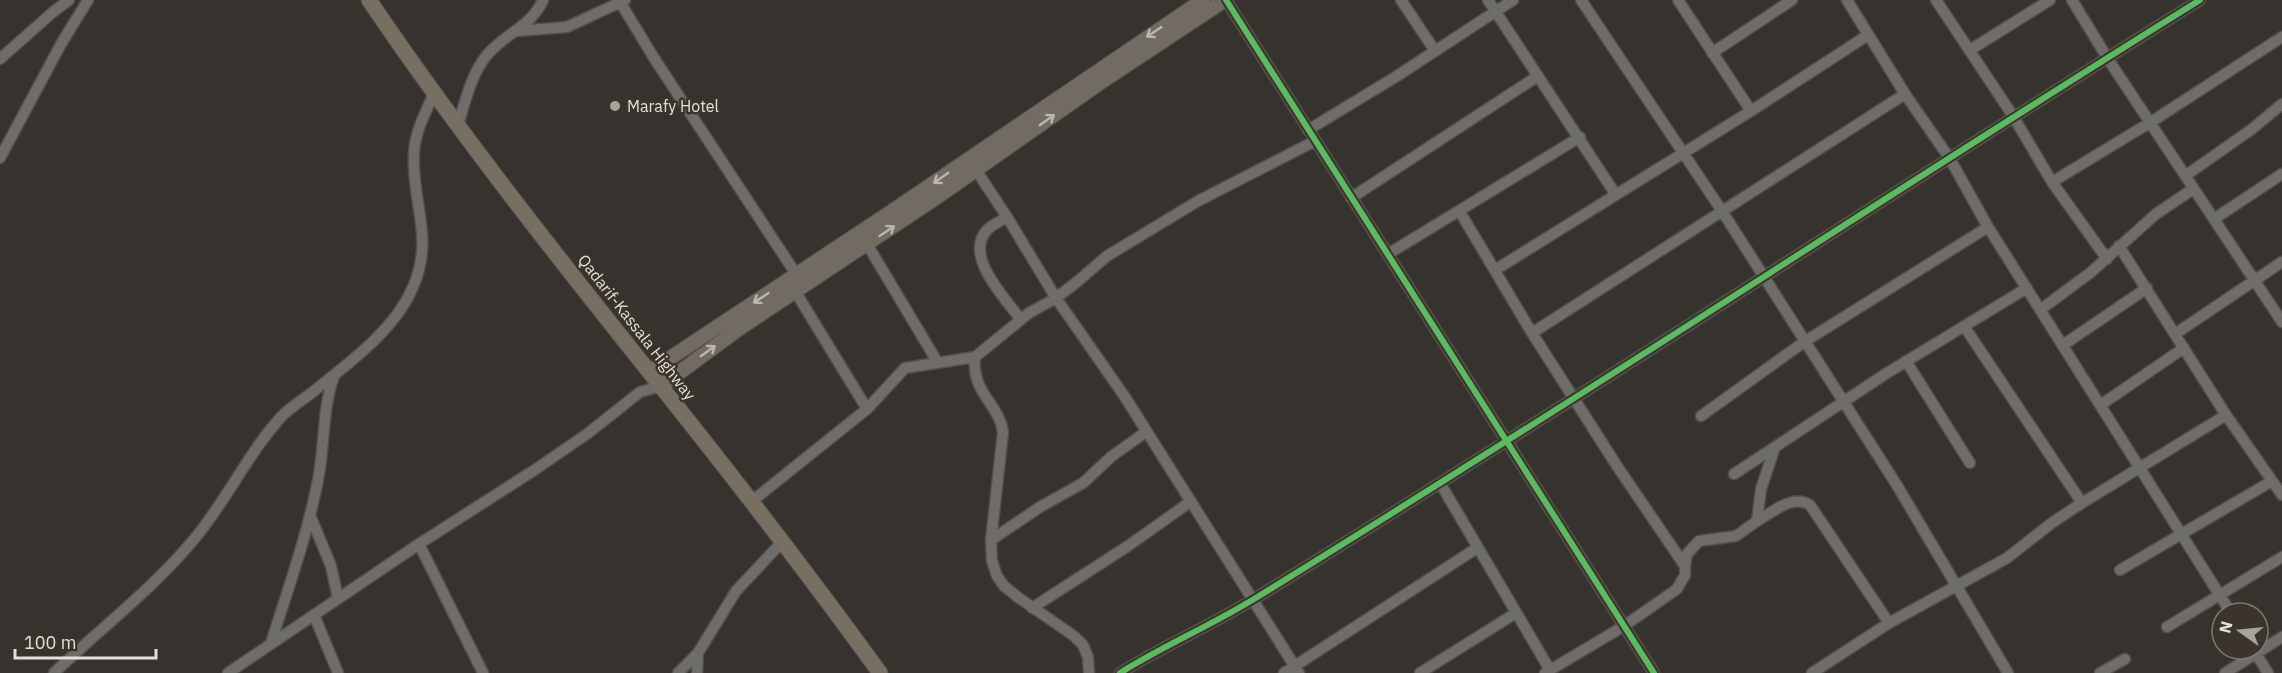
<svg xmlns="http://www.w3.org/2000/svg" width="2282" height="673" font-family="'IBM Plex Sans',sans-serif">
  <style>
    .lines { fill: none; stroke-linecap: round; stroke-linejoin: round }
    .minor-casing { stroke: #514f4a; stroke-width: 13 }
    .major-casing { stroke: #514f4a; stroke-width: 16 }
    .highway-casing { stroke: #514f4a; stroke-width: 17 }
    .minor { stroke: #6f6d6a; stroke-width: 10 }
    .major { stroke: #716b61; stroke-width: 14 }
    .highway { stroke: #776f61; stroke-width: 15 }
    .cycleway-casing { stroke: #3a342b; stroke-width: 10 }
    .cycleway { stroke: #5cba63; stroke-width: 6 }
    .oneway { stroke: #bbb6b0 }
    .poi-dot { fill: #a6a39e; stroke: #3a342b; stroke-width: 2 }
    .labels { text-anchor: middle; stroke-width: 5; stroke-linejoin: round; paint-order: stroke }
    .poi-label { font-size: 16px; fill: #e3dfda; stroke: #3a342b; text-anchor: start }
    .street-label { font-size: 16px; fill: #e3dfda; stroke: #3a342b }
  </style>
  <rect width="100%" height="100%" fill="#36332e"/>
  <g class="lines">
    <g class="minor-casing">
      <path id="minor" d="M1226,0L1654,673
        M1401,0L1435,51
        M1488,0L1616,195
        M1581,0L1722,211L1898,487L2008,673
        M1678,0L1751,111
        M1847,0L1905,94L1950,159L1988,227L2231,613
        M1936,0L2013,116L2052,182L2107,259
        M2072,0L2108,59L2282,322
        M620,2L654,58L796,274
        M517,31L567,27L625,0
        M1970,50L2050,0
        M1712,53L1792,0
        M0,59L53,12L69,0
        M458,125C465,103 471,74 487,55C504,34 531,27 543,0
        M1308,130L1397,76L1513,0
        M0,158L61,44L88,0
        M972,164L1007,217L1056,298L1125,397L1299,673
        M2185,176L2252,129L2282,104
        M2052,182L2151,122L2282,37
        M1351,198L1538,76
        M1460,212L1532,333L1617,466L1685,566V575L1677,589L1624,626L1545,673
        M1007,217C1001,221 991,225 987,230C963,256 1006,299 1021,320
        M2214,219L2282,174
        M867,244L938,363
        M2119,246L2226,415L2282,495
        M1388,254L1580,137
        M1495,270L1751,111L1868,35
        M795,291L867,409
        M2040,310L2090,273L2156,214L2193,189
        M1964,326L2082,503
        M1532,333L1905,94
        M2175,334L2282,262
        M2063,345L2147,288
        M975,357C971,393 999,403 1003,432L991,540L992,561L997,576L1004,586L1019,598L1074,636L1083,645L1088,657L1089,673
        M1906,361L1970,463
        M2102,404L2184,348
        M1701,416L1804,342L1988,227
        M1734,474L1887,373L2027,288
        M1440,483L1550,670
        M751,502L867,409L905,368L975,357L1029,313L1056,298L1078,281L1107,256L1198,201L1315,141
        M310,515L331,566L338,598
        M1757,521C1773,512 1792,494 1810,505L1889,623
        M991,540L1040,507L1083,483L1112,456L1146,432
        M419,544L483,673
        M1685,566L1687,554L1699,541L1736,536L1757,521L1761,489L1775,447
        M2120,570L2272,481
        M1032,608L1128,546L1190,502
        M314,615L338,673
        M2167,627L2282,557
        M271,643C288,589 307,536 318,480C325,445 322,409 334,376
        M2253,649L2268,673
        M54,673C101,628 154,588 195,538C227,500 248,453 282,416C291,407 304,399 314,391C350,362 395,330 413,287C435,236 411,203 414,153C415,131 426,112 434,93
        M228,673L419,544L536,469L587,434L640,392L661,386
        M678,673L698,653L736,591L782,542
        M697,673L698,653
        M1120,673C1163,646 1210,626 1254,599C1572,404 1883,197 2200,0
        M1284,673L1477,548
        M1420,673L1516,613
        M1812,673L1889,623L2007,558L2053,522L2082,503L2226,415
        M2100,673L2125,659
        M2225,673L2282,637"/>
    </g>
    <g class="major-casing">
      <path id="major" d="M649,372L891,212L1203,0
        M661,386L737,330L940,195L1101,82L1225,0"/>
    </g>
    <g class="highway-casing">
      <path id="highway" d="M369,0C459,133 559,259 659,384C735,479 809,575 880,673"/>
    </g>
    <use href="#minor" class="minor"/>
    <use href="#major" class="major"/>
    <use href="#highway" class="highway"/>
    <g class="cycleway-casing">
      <path id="cycleway" d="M1226,0L1654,673
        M1120,673C1163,646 1210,626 1254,599C1572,404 1883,197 2200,0"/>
    </g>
    <use href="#cycleway" class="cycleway"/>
  </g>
  <defs><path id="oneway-shaft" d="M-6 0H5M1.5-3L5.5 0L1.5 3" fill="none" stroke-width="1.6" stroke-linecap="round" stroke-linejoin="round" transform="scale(1.5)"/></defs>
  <g class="oneway">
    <use href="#oneway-shaft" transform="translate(1154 32) rotate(146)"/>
    <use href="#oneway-shaft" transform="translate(1047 120) rotate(-35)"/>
    <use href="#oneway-shaft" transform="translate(941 178) rotate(145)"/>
    <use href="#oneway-shaft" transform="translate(887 231) rotate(-33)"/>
    <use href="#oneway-shaft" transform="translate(761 298) rotate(147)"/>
    <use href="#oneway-shaft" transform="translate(708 351) rotate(-36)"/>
  </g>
  <circle class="poi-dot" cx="615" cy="106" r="6"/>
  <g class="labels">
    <g class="poi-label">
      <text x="627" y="112">Marafy Hotel</text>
    </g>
    <g class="street-label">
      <text transform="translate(637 327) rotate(52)" y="6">Qadarif-Kassala Highway</text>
    </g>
  </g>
  <g transform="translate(2240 631) rotate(285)"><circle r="28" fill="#3a342b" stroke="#7e7871" stroke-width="1.5"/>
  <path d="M0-4.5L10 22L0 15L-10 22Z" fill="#a6a39e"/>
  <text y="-9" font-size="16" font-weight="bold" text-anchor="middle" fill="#e3dfda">N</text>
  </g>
  <path d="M15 649v9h141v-9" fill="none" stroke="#e3dfda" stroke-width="3"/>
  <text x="24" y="649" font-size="18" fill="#e3dfda" stroke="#3a342b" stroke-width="4.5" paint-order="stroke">100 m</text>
</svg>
